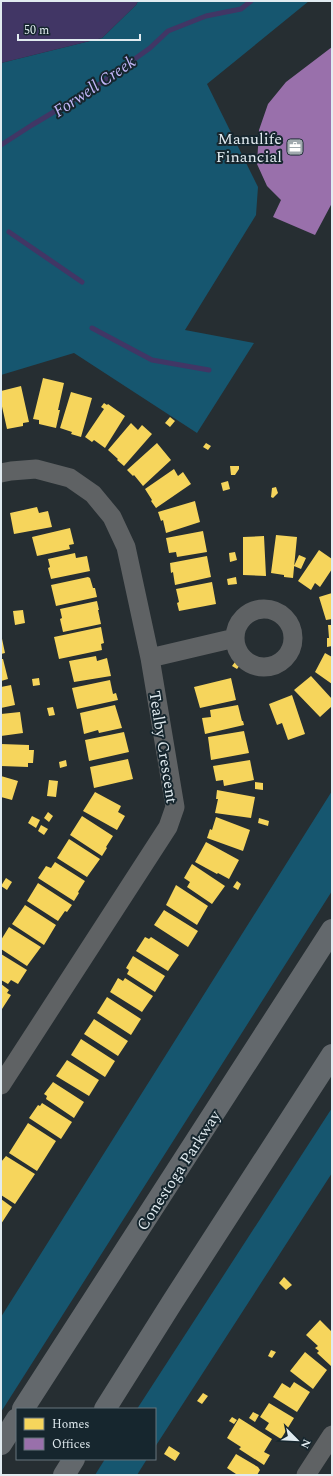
<svg xmlns="http://www.w3.org/2000/svg" width="333" height="1476" font-family="Spectral,serif">
  <style>
    .green { fill: #16566f }
    .water { fill: #413665 }
    .homes { fill: #f6d55c }
    .offices { fill: #9970ab }
    .lines { fill: none; stroke-linecap: round; stroke-linejoin: round }
    .stream { stroke: #413665; stroke-width: 5 }
    .minor { stroke: #5f6264; stroke-width: 19 }
    .motorway { stroke: #63686c; stroke-width: 22 }
    .labels { text-anchor: middle; stroke-width: 4; stroke-linejoin: round; paint-order: stroke }
    .poi-label { font-size: 16px; fill: #e1ebf0; stroke: #16262e; text-anchor: end }
    .street-label { font-size: 16px; fill: #e1ebf0; stroke: #16262e }
    .water-label { font-size: 17px; font-style: italic; fill: #c3b6f8; stroke: #16262e }
  </style>
  <rect width="100%" height="100%" fill="#262e32"/>
  <path class="green" d="M138,1H309L207,84L258,187L256,215L185,330L254,343L197,433L74,353L1,375V63L102,38L136,5Z
    M332,791V891L1,1412V1317Z
    M332,1108V1173L155,1447V1409H137Z
    M105,1459H147L137,1475H95Z"/>
  <path class="water" d="M1,1H138L136,5L102,38L1,63Z"/>
  <path class="homes" d="M43,378L64,383L58,410H60L56,428L39,424V420L33,419Z
    M21,386L29,422L23,423V426L7,429L1,402V391Z
    M71,392L92,398L81,437L71,434L72,432L60,428Z
    M104,403L107,405L108,404L125,416L105,448L94,440L92,442L85,437L104,409L101,407Z
    M170,417L175,421L170,427L165,423Z
    M131,423L138,430L142,425L152,434L124,466L117,460L118,459L108,450Z
    M157,443L171,460L143,486L134,475L133,476L127,470Z
    M206,443L211,446L208,450L203,447Z
    M230,466H239V469L235,475H231Z
    M174,469L178,476L183,472L191,484L156,508L151,501L152,500L145,489Z
    M228,481L230,489L223,491L221,483Z
    M276,487L278,493L273,498L271,497L272,488Z
    M195,501L200,522L166,533L163,520L161,521L158,512Z
    M37,507L39,513L48,511L52,527L14,534L10,513Z
    M70,528L74,544L69,545L70,549L37,556L32,537Z
    M203,531L207,552L177,557L176,552L169,553L166,538Z
    M276,535L297,537L293,578L284,577V575L271,573Z
    M264,536L266,576L243,575V537Z
    M319,550L332,559V569L320,587L315,583L311,590L298,581Z
    M235,552L237,560L230,562L229,553Z
    M75,553L76,558L87,556L90,571L51,579L48,568L50,567L48,559Z
    M299,555L306,558L301,569L294,566Z
    M207,556L211,577L175,585L173,572L171,573L170,563Z
    M88,577L90,578L93,588H95L97,597L56,606L51,585Z
    M236,577L237,584L228,585L227,579Z
    M212,582L216,604L179,611L177,603L179,602L176,589Z
    M332,593V619L326,620L319,597Z
    M97,601L99,610H98L101,624L63,632L60,619L62,618L60,609Z
    M23,610L25,623L15,625L13,611Z
    M328,625H332V646L327,647V638H329Z
    M101,627L104,643L101,644L102,650L59,659L54,637Z
    M1,634L5,653L1,654Z
    M325,653L332,657V684L315,672Z
    M96,656L97,661L107,658L111,676L74,682L69,661Z
    M1,659H3L8,679L1,681Z
    M235,662L240,665L237,669L232,666Z
    M311,676L332,699V706L320,717L294,690Z
    M39,678L40,685L33,686L32,679Z
    M231,678L236,700L200,708L194,687Z
    M110,680L113,694L116,693L118,700L77,709L72,688Z
    M11,685L15,705L1,708V687Z
    M292,695L305,734L288,740L282,723L277,725L269,704Z
    M115,705L122,728L99,733L98,730L84,734L80,713Z
    M238,705L242,721H243L244,725L205,734L202,718L211,717L210,710Z
    M53,707L55,715L49,716L47,708Z
    M20,712L23,733L1,736V714Z
    M244,731L249,753L211,760L208,737Z
    M124,732L129,752L89,761L85,740Z
    M1,744L29,745V750H34L33,763H28V767L1,766Z
    M128,759L133,779L94,788L90,767Z
    M66,760L67,766L60,768L59,762Z
    M250,760L254,780L224,786L223,780L216,781L213,766Z
    M1,776L18,781L12,800L1,797Z
    M49,780L58,781L56,797L47,796Z
    M255,782L263,783V790L255,789Z
    M217,790L255,797L251,818L215,813L218,799H216Z
    M95,792L121,806L118,812L125,816L117,830L83,811Z
    M48,812L53,816L49,822L44,818Z
    M32,816L40,820L36,828L28,823Z
    M82,816L113,836L106,847L107,848L102,856L70,835Z
    M216,817L250,830L243,851L207,838L210,829L212,830Z
    M259,818L269,821L268,826L258,823Z
    M41,825L48,829L44,835L38,831Z
    M69,839L100,859L87,877L57,858Z
    M206,842L239,860L229,879L218,873L217,874L195,862Z
    M55,862L85,881L78,892L79,893L74,901L38,878L46,866L51,868Z
    M192,864L225,886L212,904L187,887L190,882L184,878Z
    M6,878L12,882L7,890L1,886Z
    M237,881L241,884L238,890L233,887Z
    M38,883L72,905L67,912L65,911L58,921L27,901Z
    M176,885L208,906L197,925L166,905Z
    M25,905L56,925L44,945L12,924Z
    M164,910L198,931L188,947L154,925Z
    M9,927L41,947L27,966L1,949V940Z
    M145,937L149,939L151,937L179,955L168,971L136,951Z
    M1,954L27,970L18,984L11,980L8,984L1,980Z
    M133,956L165,976L155,992L127,974L129,970L126,968Z
    M118,978L123,981L125,978L153,996L142,1012L110,992Z
    M1,984L9,990L7,993L11,995L2,1009Z
    M107,997L141,1019L131,1035L97,1013Z
    M94,1019L128,1041L118,1056L84,1034Z
    M81,1039L115,1061L105,1077L71,1055Z
    M67,1060L99,1080L89,1096L56,1076Z
    M53,1082L84,1102L74,1118L46,1099L47,1096L44,1094Z
    M42,1103L72,1122L61,1139L29,1118L38,1105L40,1106Z
    M28,1123L56,1141L37,1171L9,1153Z
    M6,1156L35,1174L15,1204L1,1195V1162Z
    M1,1199L12,1207L1,1224Z
    M284,1277L292,1285L286,1290L279,1283Z
    M320,1320L332,1332V1364L331,1366L317,1353L319,1351L315,1348L318,1346L306,1335Z
    M271,1350L276,1352L272,1358L268,1356Z
    M305,1352L327,1370L313,1389L290,1371Z
    M294,1382L310,1392L297,1412L273,1397L282,1383L290,1388Z
    M203,1393L208,1396L202,1404L197,1401Z
    M269,1403L294,1418L281,1439L265,1429L269,1423L260,1417Z
    M253,1412L259,1415L255,1422L249,1418Z
    M232,1417L237,1420L234,1424L229,1421Z
    M239,1418L272,1439L264,1452L270,1455L264,1465L239,1449L241,1447L227,1438Z
    M169,1446L180,1453L175,1461L164,1454Z
    M236,1454L258,1467L260,1470L257,1475H235L236,1474L227,1468Z"/>
  <path class="offices" d="M332,47V203L315,235L273,217L281,200L267,186L257,164L259,130L268,104L286,82Z"/>
  <g class="lines">
    <path class="stream" d="M1,145L32,125L94,88L150,48L168,31L206,16L241,9L251,1
      M9,232L82,282
      M92,328L152,360L209,370"/>
    <path class="minor" d="M1,473L11,471L36,469L70,478L93,494L112,517L126,547L150,658L175,807L168,827L1,1085
      M235 638a29 29 0 1 1 58 0a29 29 0 1 1-58 0Z
      M150,658L235,638
      M306,1475L332,1435"/>
    <path class="motorway" d="M23,1409L332,930
      M105,1409L173,1301L332,1055
      M1,1444L17,1419
      M64,1475L74,1459"/>
  </g>
  <defs>
    <g id="office-square" transform="scale(0.9)"><rect x="-9" y="-9" width="18" height="18" rx="4" fill="#a0a9ae" stroke="#16262e"/><path d="M-6-3h4V-5.5h4V-3h4V5H-6ZM-1-4.5V-3h2v-1.5ZM-6 0V1H6V0Z" fill="#fff"/></g>
  </defs>
  <g fill-rule="evenodd">
    <use href="#office-square" x="295" y="147"/>
  </g>
  <g class="labels">
    <g class="poi-label">
      <text x="282" y="144">Manulife<tspan x="282" dy="18">Financial</tspan></text>
    </g>
    <g class="street-label">
      <text transform="translate(164 747) rotate(81)" y="6">Tealby Crescent</text>
      <text transform="translate(178 1170) rotate(-57)" y="6">Conestoga Parkway</text>
    </g>
    <g class="water-label">
      <text transform="translate(94 86) rotate(-34)" y="6">Forwell Creek</text>
    </g>
  </g>
  <rect width="333" height="1476" fill="none" stroke="#e1ebf0" stroke-width="4"/>
  <rect x="16" y="1408" width="140" height="52" fill="#16262e" stroke="#67757c"/>
  <rect x="24" y="1418" width="20" height="12" fill="#f6d55c" stroke="#67757c"/>
  <text x="52" y="1428" font-size="12" fill="#e1ebf0">Homes</text>
  <rect x="24" y="1438" width="20" height="12" fill="#9970ab" stroke="#67757c"/>
  <text x="52" y="1448" font-size="12" fill="#e1ebf0">Offices</text>
  <g transform="translate(297 1440) rotate(114)" stroke="#16262e" stroke-width="3" paint-order="stroke">
  <path d="M0-3L7 15L0 10L-7 15Z" fill="#e1ebf0"/>
  <text y="-6" font-size="11" font-weight="bold" text-anchor="middle" fill="#e1ebf0">N</text>
  </g>
  <path d="M18 34v6h122v-6" fill="none" stroke="#e1ebf0" stroke-width="2"/>
  <text x="24" y="34" font-size="12" fill="#e1ebf0" stroke="#16262e" stroke-width="3" paint-order="stroke">50 m</text>
</svg>
